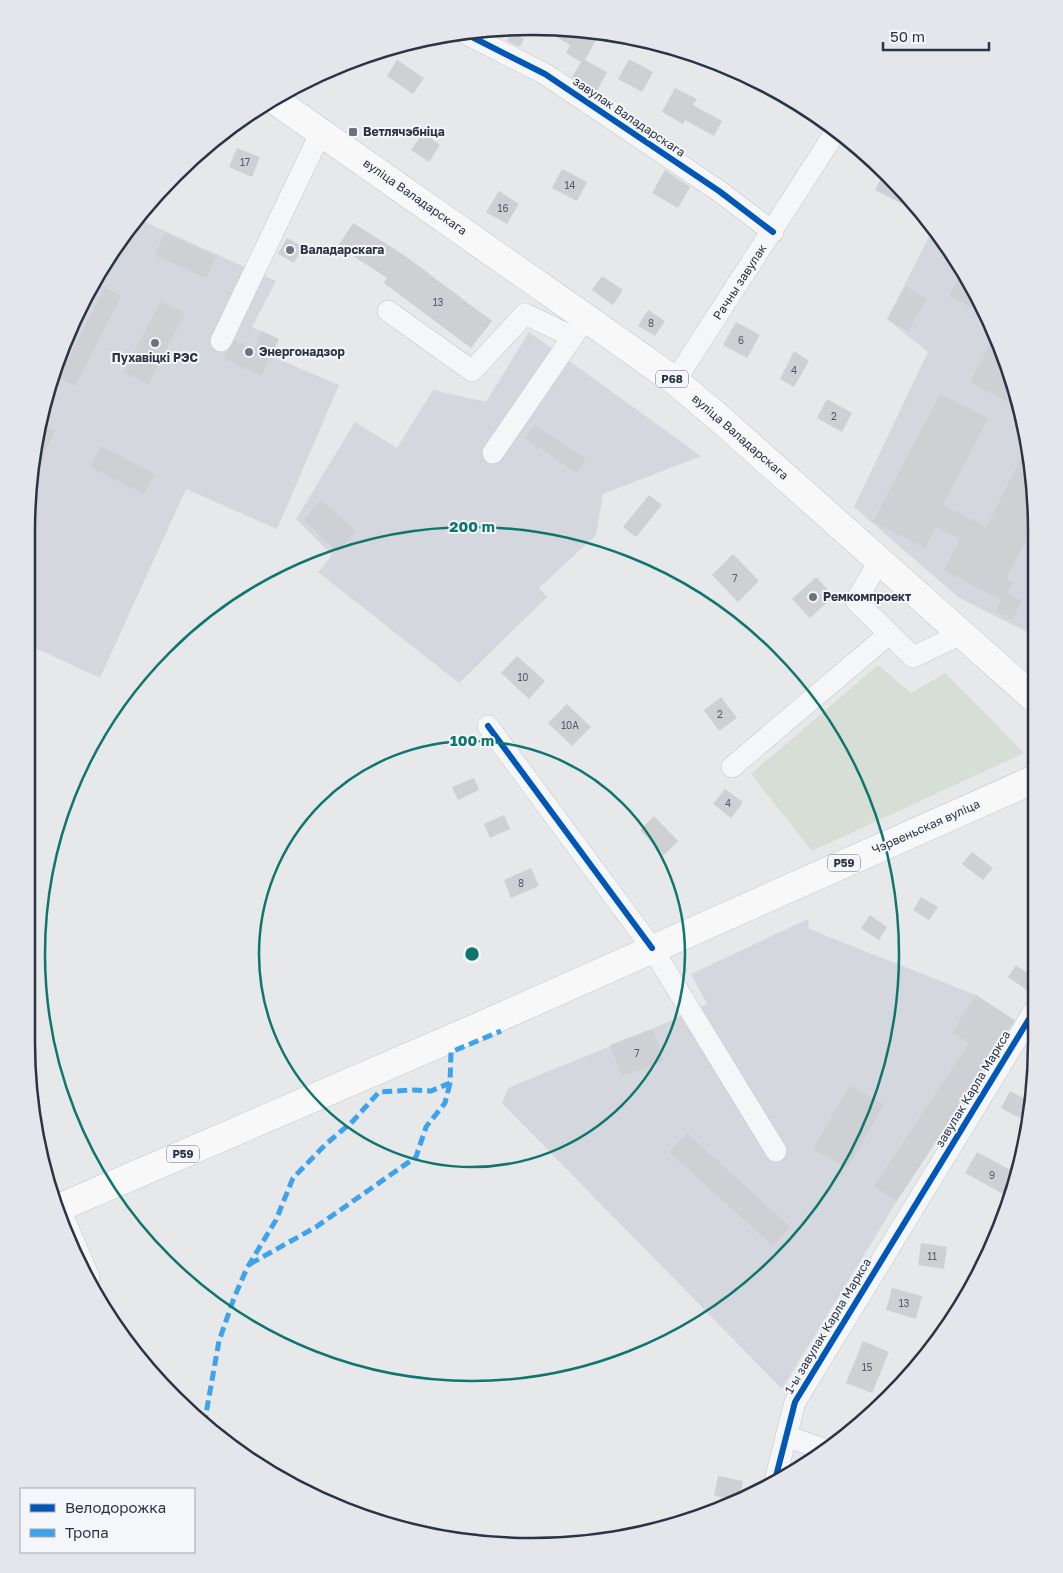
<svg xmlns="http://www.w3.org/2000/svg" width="1063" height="1573" font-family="'Golos Text',sans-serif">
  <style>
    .built { fill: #d4d7dd }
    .green { fill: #d6ded6 }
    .building { fill: #ced0d3 }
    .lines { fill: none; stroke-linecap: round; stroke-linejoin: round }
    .minor-casing { stroke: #c4c6c8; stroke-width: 22 }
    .major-casing { stroke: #c2c5c8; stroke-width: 29 }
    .minor { stroke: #f5f6f7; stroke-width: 21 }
    .major { stroke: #f8f8f8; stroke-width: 28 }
    .quiet { stroke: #3ea3ec; stroke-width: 5; stroke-dasharray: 10 5; stroke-linecap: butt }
    .cycleway-casing { stroke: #f4f6f9; stroke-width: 9 }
    .cycleway { stroke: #0057b8; stroke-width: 6 }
    .ring { fill: none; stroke: #0f766e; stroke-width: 2.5 }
    .poi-dot { fill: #6c737f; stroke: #f4f6f9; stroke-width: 2 }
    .labels { text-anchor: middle; stroke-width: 4; stroke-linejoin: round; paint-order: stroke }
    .number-label { font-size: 10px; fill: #545c69 }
    .shield { fill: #f4f6f9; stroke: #676e7b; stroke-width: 1 }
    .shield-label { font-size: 11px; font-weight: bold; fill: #2b3445 }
    .street-label { font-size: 12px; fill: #2b3445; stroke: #f4f6f9 }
    .poi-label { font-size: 12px; font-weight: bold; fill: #2b3445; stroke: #f4f6f9; text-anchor: start }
    .rim { fill: none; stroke: #2b3445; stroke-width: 2.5 }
    .centre { fill: #0f766e; stroke: #f4f6f9; stroke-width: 2.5 }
    .ring-label { font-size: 15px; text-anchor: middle; font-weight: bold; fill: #0f766e; stroke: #f4f6f9; stroke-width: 4; stroke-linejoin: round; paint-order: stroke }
  </style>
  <rect width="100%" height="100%" fill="#e6e8ea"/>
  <path class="built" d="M136,218L276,281L252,327L279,339L271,356L339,385L277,529L186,489L100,678L27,644L26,532L36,433L77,312Z
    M933,229L951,251L998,338L1027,433L1037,532V637L958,597L854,507L928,352L887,319Z
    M529,332L701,456L603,494L596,535L539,588L547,597L459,683L318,572L332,555L296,519L355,422L397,448L433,390L486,402Z
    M808,919L809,929L976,995L1016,1021L897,1201L782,1389L502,1103L508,1088L652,1029L707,1004L691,974Z"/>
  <path class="green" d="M878,665L911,693L945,673L1024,753L812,851L751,774Z"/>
  <path class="building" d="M561,29L579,31L596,40L585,60L607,72L596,93L572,77L581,62L566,53L570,45L556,37Z
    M511,32L524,39L520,47L507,41Z
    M629,59L653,72L642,92L618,79Z
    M397,60L424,78L413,94L387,76Z
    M675,88L697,99L693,105L722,121L714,136L685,120L683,124L662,112Z
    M423,133L440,145L429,162L411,150Z
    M237,148L260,157L252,177L229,167Z
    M562,169L587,182L577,201L552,188Z
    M665,170L690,187L678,208L652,193Z
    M885,171L906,196L902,204L875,190Z
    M499,191L519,204L507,224L486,212Z
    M353,223L404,255L492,321L471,348L384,283L387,278L338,246Z
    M165,233L216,256L206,278L155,255Z
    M287,238L303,247L294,263L278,254Z
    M962,270L974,293L986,314L949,296Z
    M602,276L623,290L613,305L592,290Z
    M906,286L927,299L908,331L887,319Z
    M105,287L121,296L75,386L58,378Z
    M161,301L185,313L148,385L124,372Z
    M648,310L665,321L655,336L638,326Z
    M736,322L760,335L747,358L723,345Z
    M262,331L279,339L261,376L223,358L235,340L254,349Z
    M996,333L998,338L1019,408L970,382Z
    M794,351L809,361L794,387L780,379Z
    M940,394L988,418L943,505L986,527L1028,446L1036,521L1006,579L1013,582L1007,593L1022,601L1012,619L995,611L1001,600L944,570L960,539L936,527L925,548L873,522Z
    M827,399L852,413L842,432L817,418Z
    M39,424L55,431L33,478L32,477L36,433Z
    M535,425L586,459L577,473L525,438Z
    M101,446L155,474L144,494L90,467Z
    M649,495L662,505L636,537L623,527Z
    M321,500L356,531L338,552L303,520Z
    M733,554L759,581L738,602L712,575Z
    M816,577L834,596L810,618L792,599Z
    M517,656L545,681L529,699L501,673Z
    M721,697L737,718L719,731L704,710Z
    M567,704L591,727L572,746L548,723Z
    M474,778L479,790L458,800L452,787Z
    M725,789L743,802L731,818L713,804Z
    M504,815L510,829L490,838L484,824Z
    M654,816L678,841L664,855L640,830Z
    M972,852L993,868L983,880L962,864Z
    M531,868L539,886L511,898L504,880Z
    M921,897L938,907L929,920L913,910Z
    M870,915L887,927L879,940L861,928Z
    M1016,965L1036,979L1028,991L1008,977Z
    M976,995L1014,1020L897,1201L874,1186L969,1043L952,1032Z
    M652,1029L664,1061L622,1076L610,1045Z
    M850,1085L884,1105L847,1168L813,1149Z
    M1010,1091L1031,1102L1029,1123L1001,1108Z
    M687,1133L790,1227L773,1246L669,1152Z
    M977,1152L1016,1173L1005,1195L965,1173Z
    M921,1243L947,1247L944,1269L918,1265Z
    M892,1288L922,1296L916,1319L886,1310Z
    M863,1341L889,1352L872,1393L846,1383Z
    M718,1476L743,1481L739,1499L714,1496Z"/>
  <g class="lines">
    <g class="minor-casing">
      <path id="minor" d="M464,33L545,74L719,191L773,232
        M388,311L472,371L525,314L573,337
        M221,341L321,132
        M675,381L836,131
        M493,453L580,326
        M879,561L856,601L913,657L961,634
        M488,726L652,948L776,1151
        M732,767L889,634
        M59,1207L89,1277
        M786,1436L823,1449
        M774,1484L795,1402L1037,1006"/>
    </g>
    <g class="major-casing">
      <path id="major" d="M273,99L586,318L675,381L718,417L1037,701
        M56,1209L480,1026L1037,778"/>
    </g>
    <use href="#minor" class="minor"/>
    <use href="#major" class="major"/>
    <path class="quiet" d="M250,1264L316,1227L416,1157L426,1127L445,1103L450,1083
      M204,1425L219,1341L234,1298L247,1268L276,1220L293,1178L326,1144L353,1121L379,1092L413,1090L431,1091L450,1083L451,1052L501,1031"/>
    <g class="cycleway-casing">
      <path id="cycleway" d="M464,33L545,74L719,191L773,232
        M488,726L652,948
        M59,1207L89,1277
        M774,1484L795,1402L1037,1006"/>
    </g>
    <use href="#cycleway" class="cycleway"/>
  </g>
  <g class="ring">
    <circle cx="472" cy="954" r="213"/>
    <circle cx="472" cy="954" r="427"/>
  </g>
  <g class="poi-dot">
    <rect x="348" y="127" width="10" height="10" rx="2.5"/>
    <circle cx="290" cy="250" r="5"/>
    <circle cx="155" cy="343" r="5"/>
    <circle cx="249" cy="352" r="5"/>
    <circle cx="813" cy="597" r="5"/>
  </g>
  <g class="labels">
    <g class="number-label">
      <text x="245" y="166">17</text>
      <text x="570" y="189">14</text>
      <text x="503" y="212">16</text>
      <text x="438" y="306">13</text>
      <text x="651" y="327">8</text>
      <text x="741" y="344">6</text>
      <text x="794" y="374">4</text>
      <text x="834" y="420">2</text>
      <text x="735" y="582">7</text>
      <text x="523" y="681">10</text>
      <text x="720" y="718">2</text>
      <text x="570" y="729">10А</text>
      <text x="728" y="807">4</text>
      <text x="521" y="887">8</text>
      <text x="637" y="1057">7</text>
      <text x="992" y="1179">9</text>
      <text x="932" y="1260">11</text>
      <text x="904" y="1307">13</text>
      <text x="867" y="1371">15</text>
    </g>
    <g class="shield">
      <rect x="656" y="370.5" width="32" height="17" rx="4"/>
      <rect x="828" y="854.5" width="32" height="17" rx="4"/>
      <rect x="167" y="1145.5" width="32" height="17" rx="4"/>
    </g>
    <g class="shield-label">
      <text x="672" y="383">Р68</text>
      <text x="844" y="867">Р59</text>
      <text x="183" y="1158">Р59</text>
    </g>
    <g class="street-label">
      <text transform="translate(629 117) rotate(34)" y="4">завулак Валадарскага</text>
      <text transform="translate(415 197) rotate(35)" y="4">вуліца Валадарскага</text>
      <text transform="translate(740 282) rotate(-57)" y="4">Рачны завулак</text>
      <text transform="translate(740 437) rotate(41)" y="4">вуліца Валадарскага</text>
      <text transform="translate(926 827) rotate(-24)" y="4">Чэрвеньская вуліца</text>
      <text transform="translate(973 1089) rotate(-59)" y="4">завулак Карла Маркса</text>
      <text transform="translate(828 1326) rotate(-59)" y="4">1-ы завулак Карла Маркса</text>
    </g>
    <g class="poi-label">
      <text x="363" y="136">Ветлячэбніца</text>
      <text x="300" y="254">Валадарскага</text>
      <text x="259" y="356">Энергонадзор</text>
      <text x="155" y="362" text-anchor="middle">Пухавіцкі РЭС</text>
      <text x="823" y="601">Ремкомпроект</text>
    </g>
  </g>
  <path d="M0 0H1063V1573H0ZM531 35H532A496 496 0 0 1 1028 531V1042A496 496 0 0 1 532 1538H531A496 496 0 0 1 35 1042V531A496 496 0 0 1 531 35Z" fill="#e4e6eb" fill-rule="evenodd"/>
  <path class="rim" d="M531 35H532A496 496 0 0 1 1028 531V1042A496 496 0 0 1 532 1538H531A496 496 0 0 1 35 1042V531A496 496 0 0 1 531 35Z"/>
  <circle cx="472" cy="954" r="8" class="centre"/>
  <g class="ring-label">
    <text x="472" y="532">200 m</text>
    <text x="472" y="746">100 m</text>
  </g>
  <rect x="20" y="1488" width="175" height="65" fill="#f4f6f9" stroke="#a4a8b1"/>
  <rect x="30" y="1504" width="25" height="8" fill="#0057b8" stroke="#a4a8b1"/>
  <text x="65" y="1513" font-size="15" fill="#2b3445">Велодорожка</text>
  <rect x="30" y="1529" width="25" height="8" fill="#3ea3ec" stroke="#a4a8b1"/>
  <text x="65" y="1538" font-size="15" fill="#2b3445">Тропа</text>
  <path d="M883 42v8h106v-8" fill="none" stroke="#2b3445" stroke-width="2.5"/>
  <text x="890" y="42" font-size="15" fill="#2b3445" stroke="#f4f6f9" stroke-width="4" paint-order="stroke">50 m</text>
</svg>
